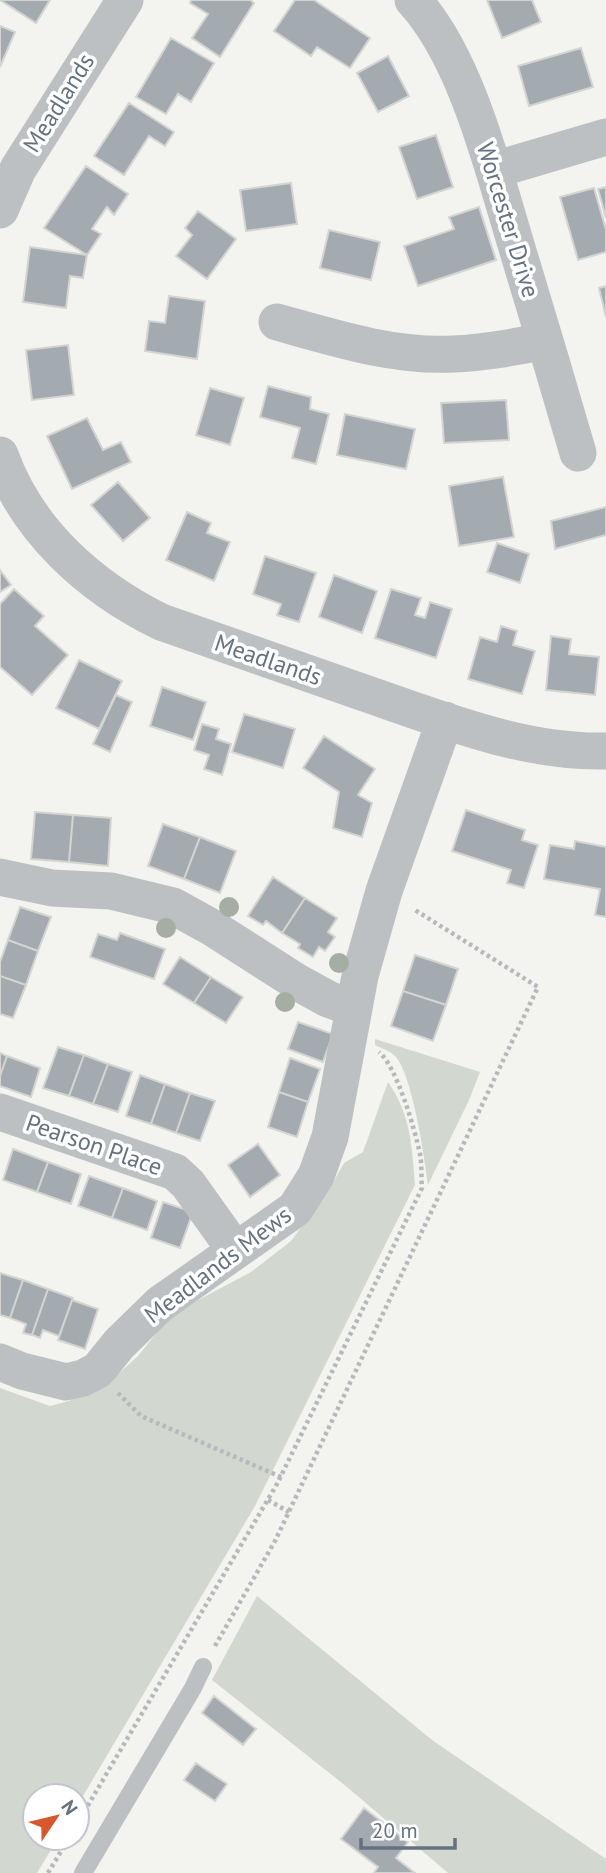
<svg xmlns="http://www.w3.org/2000/svg" width="606" height="1873" font-family="'PT Sans',sans-serif">
  <style>
    .green { fill: #d2d8cf }
    .building { fill: #a4abb0; stroke: #d4d5d2; stroke-width: 2 }
    .lines { fill: none; stroke-linecap: round; stroke-linejoin: round }
    .path { stroke: #b6b9bb; stroke-width: 4.5; stroke-dasharray: 3.5 3.5; stroke-linecap: butt }
    .lane { stroke: #bcc0c3; stroke-width: 18 }
    .street { stroke: #bcc0c3; stroke-width: 37 }
    .tree { fill: #a5aea2 }
    .labels { text-anchor: middle; stroke-width: 7; stroke-linejoin: round; paint-order: stroke }
    .street-label { font-size: 24px; fill: #64727f; stroke: #fff }
  </style>
  <rect width="100%" height="100%" fill="#f3f3ef"/>
  <path class="green" d="M375,1039L480,1072L469,1100L428,1185C425,1159 412,1073 395,1056C390,1051 381,1048 375,1045Z
    M388,1082C411,1115 412,1147 415,1185L255,1506L77,1806V1796H35V1838H58L37,1873H0V1388L50,1406L69,1401L108,1383L138,1356L172,1314L251,1272L291,1241L330,1188L344,1163L363,1152Z
    M257,1596L432,1740L606,1859V1873H448L347,1787L212,1680Z"/>
  <path class="building" d="M0,0H50L36,23Z
    M191,0H250L254,3L220,57L192,38L208,14L190,3Z
    M295,0H314L370,38L350,68L317,47L311,56L274,31Z
    M487,0H532L541,22L502,38Z
    M0,26L15,32L0,67Z
    M171,38L214,63L191,102L178,94L166,114L136,97Z
    M581,48L593,87L529,106L518,66Z
    M388,56L409,96L378,112L357,73Z
    M129,103L174,132L165,146L149,136L124,175L94,156Z
    M436,135L453,187L417,199L399,147Z
    M86,166L128,194L114,215L107,207L92,229L101,234L87,255L44,228Z
    M291,183L297,224L246,231L240,190Z
    M606,187V218L598,189Z
    M594,188L606,230V252L578,260L560,197Z
    M479,207L496,260L418,286L404,246L454,229L449,217Z
    M198,211L236,239L207,279L176,256L192,235L185,228Z
    M329,230L380,242L371,280L320,268Z
    M30,247L87,255L83,278L70,276L66,308L23,302Z
    M606,286V317L599,288Z
    M169,296L205,301L197,359L145,351L149,321L165,323Z
    M68,345L74,395L32,400L26,350Z
    M268,386L311,397L310,409L329,414L316,464L292,458L300,428L260,417Z
    M210,388L244,398L230,445L196,435Z
    M506,400L509,440L444,443L441,403Z
    M345,414L415,429L406,469L337,455Z
    M87,418L103,450L121,442L131,462L72,489L47,436Z
    M503,477L514,537L459,546L449,486Z
    M118,482L150,518L123,541L91,505Z
    M606,507V535L555,549L551,521Z
    M187,512L211,523L207,533L230,542L214,581L166,560Z
    M497,543L529,554L520,583L487,572Z
    M265,556L316,573L299,622L277,615L281,604L253,594Z
    M0,570L11,585L0,592Z
    M334,575L377,591L362,633L319,617Z
    M14,589L44,616L35,626L68,655L32,695L0,667V604Z
    M391,589L421,598L415,615L425,618L430,602L452,609L436,658L375,638Z
    M501,626L517,631L513,645L535,651L522,694L468,679L480,637L497,642Z
    M551,636L571,639L569,654L599,657L595,695L546,690Z
    M79,660L122,681L99,729L56,708Z
    M162,687L206,702L193,740L150,726Z
    M116,695L132,702L110,752L93,744Z
    M244,714L295,729L283,768L232,752Z
    M202,724L219,729L216,739L231,744L222,775L204,769L209,755L194,750Z
    M324,736L375,769L358,795L372,803L362,837L333,828L339,792L303,768Z
    M466,810L525,830L522,840L538,845L524,888L507,883L511,870L452,851Z
    M35,812L73,815L69,862L31,859Z
    M73,815L111,818L108,866L69,862Z
    M163,824L200,837L184,879L148,866Z
    M200,837L236,851L220,893L184,879Z
    M575,841L606,847V917L595,915L600,889L544,879L550,845L574,849Z
    M273,877L305,898L282,933L266,921L263,925L248,916Z
    M305,898L337,918L328,932L335,937L325,951L319,947L313,957L298,948L300,944L282,933Z
    M20,907L51,917L38,951L8,940Z
    M120,933L165,949L154,979L90,957L98,934L117,940Z
    M8,940L38,951L26,985L0,976V962Z
    M415,955L458,969L446,1005L403,991Z
    M180,957L211,977L194,1003L163,984Z
    M0,976L26,985L13,1018L0,1014Z
    M211,977L243,997L226,1023L194,1003Z
    M403,991L446,1005L433,1041L391,1026Z
    M298,1022L333,1034L323,1062L288,1049Z
    M58,1047L84,1055L69,1096L43,1088Z
    M0,1053L7,1056L0,1076Z
    M84,1055L108,1064L93,1104L69,1096Z
    M7,1056L40,1068L31,1097L0,1086V1076Z
    M290,1058L320,1069L308,1102L279,1092Z
    M108,1064L132,1072L118,1112L93,1104Z
    M140,1075L165,1084L151,1124L126,1116Z
    M165,1084L190,1093L176,1133L151,1124Z
    M279,1092L308,1102L297,1137L268,1127Z
    M190,1093L215,1101L200,1141L176,1133Z
    M258,1144L280,1175L250,1197L228,1165Z
    M13,1149L48,1162L37,1192L3,1180Z
    M48,1162L81,1174L71,1204L37,1192Z
    M89,1176L123,1188L112,1218L78,1206Z
    M123,1188L157,1201L147,1230L112,1218Z
    M163,1202L193,1212L180,1248L151,1238Z
    M0,1273L23,1280L10,1318L0,1315Z
    M23,1280L48,1289L32,1335L23,1333L26,1324L10,1318Z
    M48,1289L73,1298L59,1336L43,1330L40,1338L32,1335Z
    M72,1300L98,1309L85,1349L58,1340Z
    M214,1696L256,1729L243,1745L202,1713Z
    M196,1763L227,1784L215,1801L184,1780Z
    M364,1808L408,1842L396,1858L415,1873H374L378,1867L341,1839Z"/>
  <g class="lines">
    <path class="path" d="M118,1393L141,1416L281,1477
      M268,1500L289,1512
      M215,1646L275,1541L538,987L415,910
      M77,1824L277,1484L422,1188C421,1177 422,1165 420,1154C415,1130 397,1067 379,1052
      M48,1873L69,1838"/>
    <path class="lane" d="M83,1873L193,1688L203,1667"/>
    <path class="street" d="M413,0C465,56 492,165 514,238C536,310 557,381 578,453
      M494,170L606,137
      M0,210L18,169L125,0
      M277,322C334,338 394,357 453,354C484,353 515,347 545,341
      M0,455C27,531 90,587 161,622C232,647 302,671 373,696C448,722 526,753 606,751
      M0,877L52,888L111,891L173,906L211,927L297,982L328,999L352,1008
      M0,1112L175,1172L188,1184L235,1250
      M0,1362L22,1371L66,1382L83,1378L98,1370L119,1344L160,1304L295,1209L316,1176L330,1137L360,976L384,891L445,720"/>
  </g>
  <g class="tree">
    <circle cx="229" cy="907" r="10"/>
    <circle cx="166" cy="928" r="10"/>
    <circle cx="339" cy="963" r="10"/>
    <circle cx="285" cy="1002" r="10"/>
  </g>
  <g class="labels">
    <g class="street-label">
      <text transform="translate(59 103) rotate(-58)" y="8">Meadlands</text>
      <text transform="translate(508 220) rotate(73)" y="8">Worcester Drive</text>
      <text transform="translate(268 660) rotate(19)" y="8">Meadlands</text>
      <text transform="translate(94 1145) rotate(19)" y="8">Pearson Place</text>
      <text transform="translate(218 1265) rotate(-37)" y="8">Meadlands Mews</text>
    </g>
  </g>
  <g transform="translate(56 1817) rotate(55)"><circle r="33" fill="#ffffff" stroke="#c1c7cc" stroke-width="2"/>
  <path d="M0-5L12 26L0 18L-12 26Z" fill="#d7582c"/>
  <text y="-10" font-size="19" font-weight="bold" text-anchor="middle" fill="#64727f">N</text>
  </g>
  <path d="M361 1838v10h94v-10" fill="none" stroke="#64727f" stroke-width="3.5"/>
  <text x="372" y="1838" font-size="21" fill="#64727f" stroke="#ffffff" stroke-width="5" paint-order="stroke">20 m</text>
</svg>
